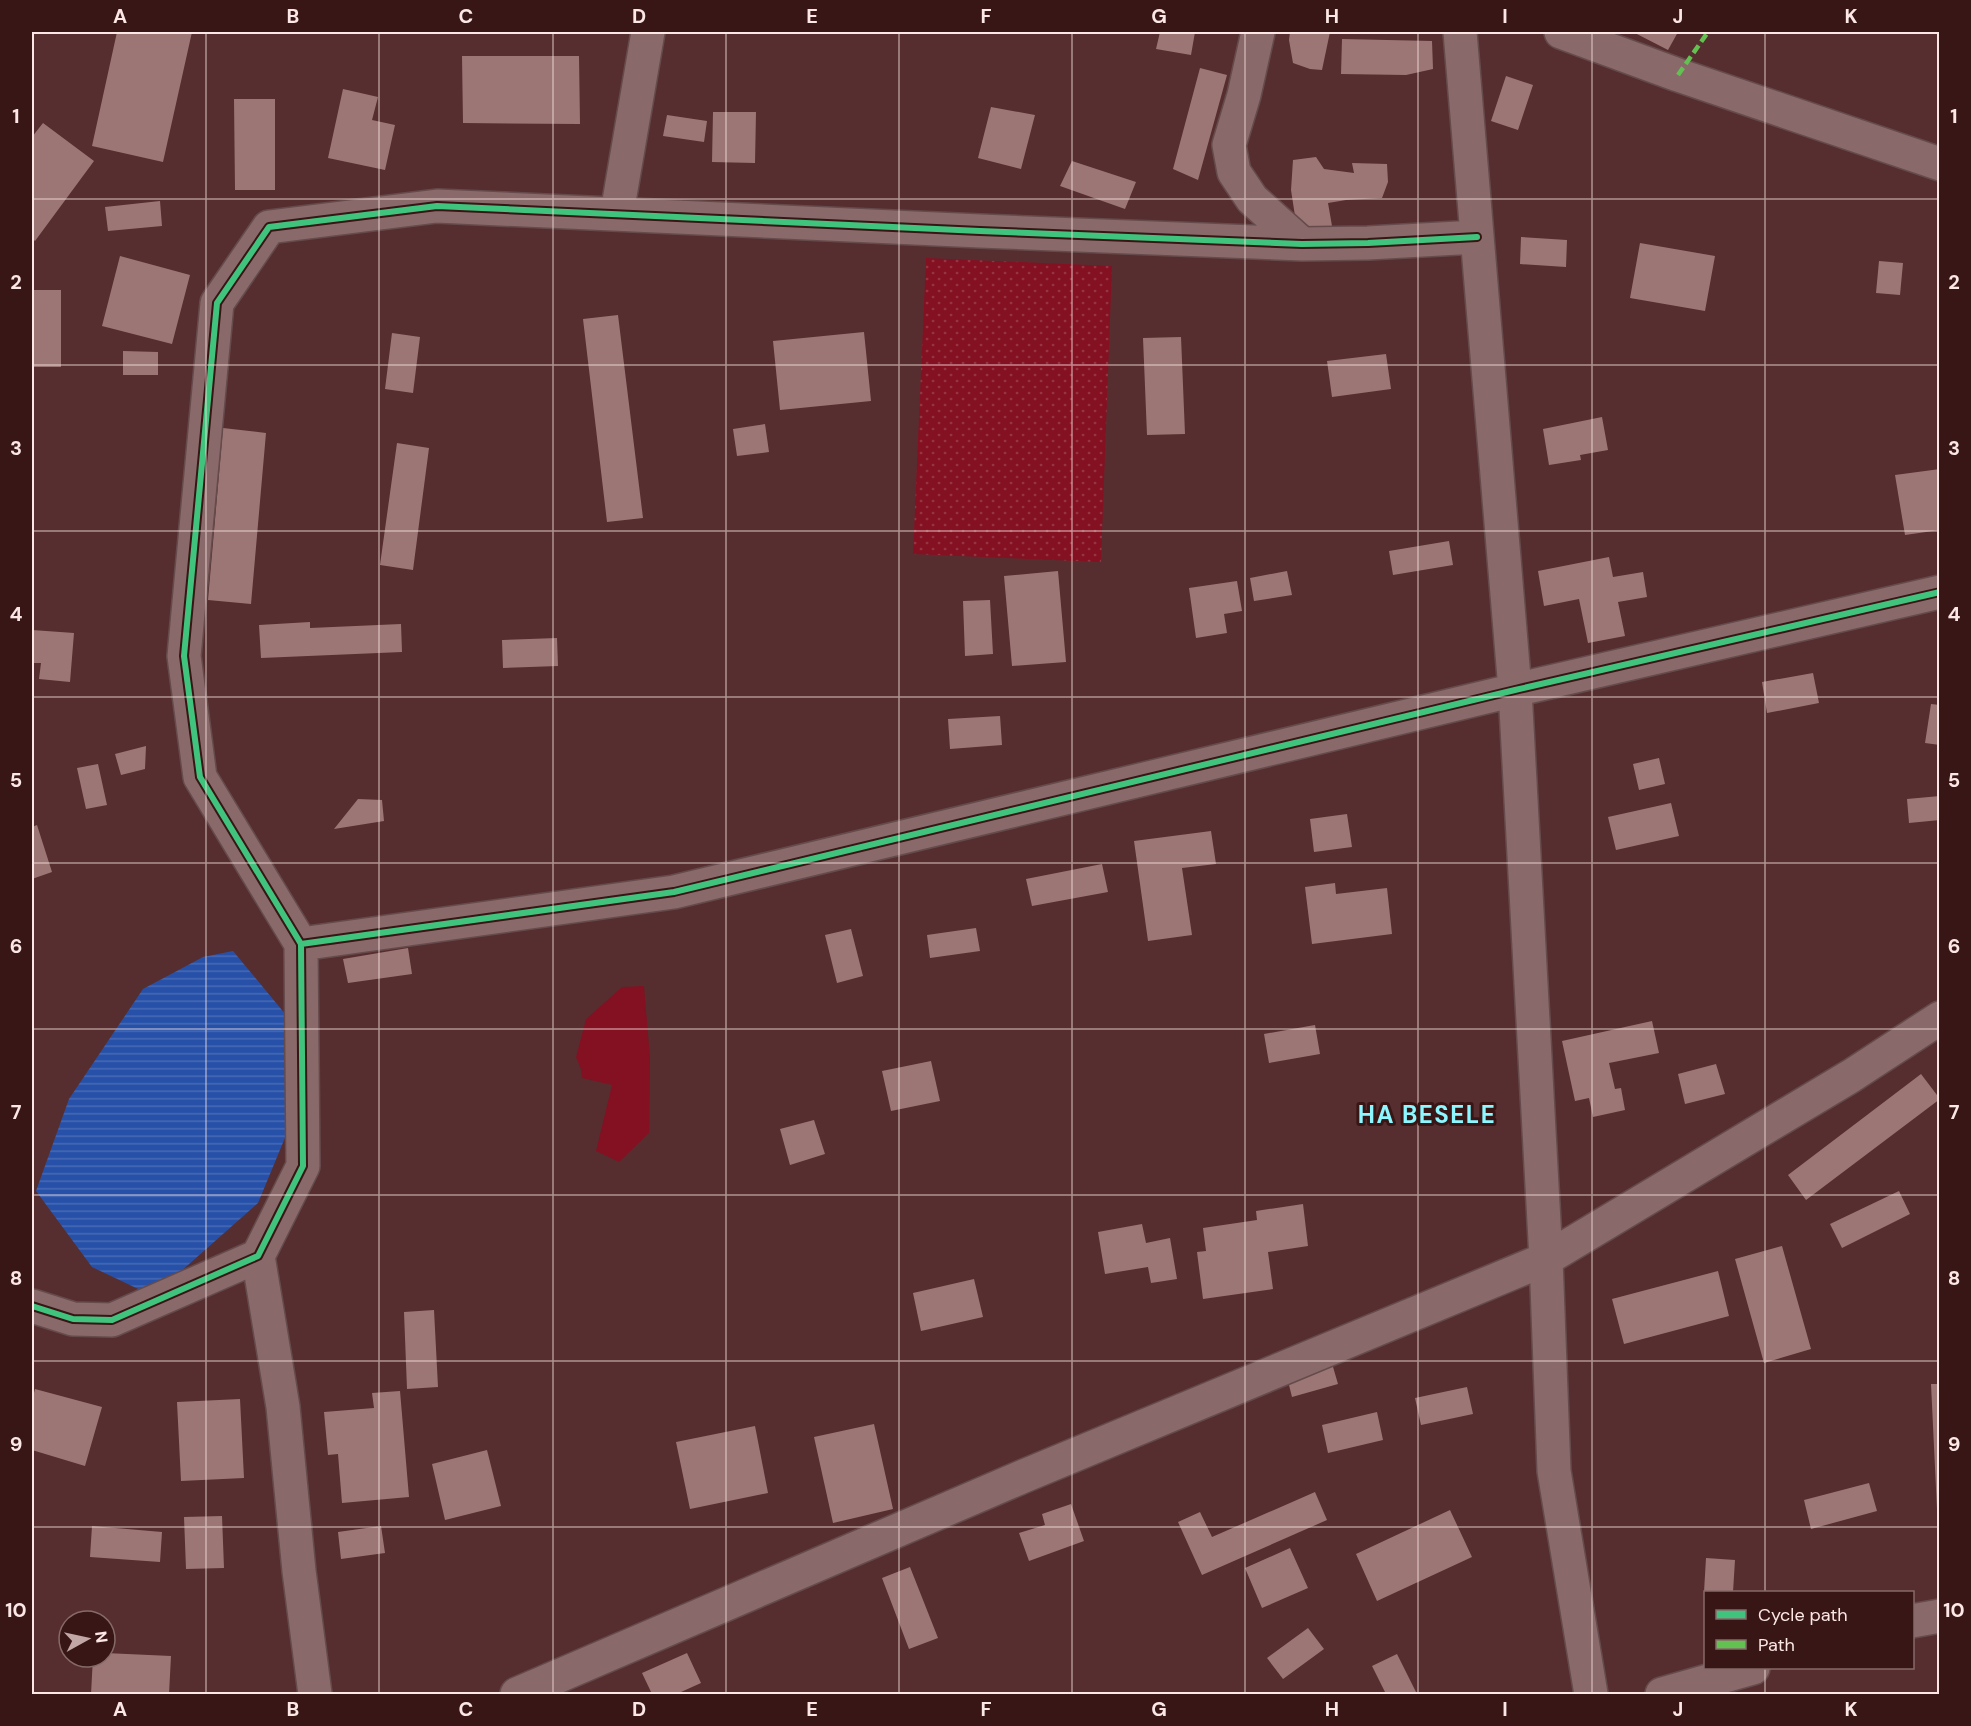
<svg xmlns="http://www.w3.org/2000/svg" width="1971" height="1726" font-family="'DM Sans',sans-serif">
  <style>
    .grass { fill: url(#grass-dots) }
    .park { fill: #831122 }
    .water { fill: url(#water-rules) }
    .building { fill: #9c7675 }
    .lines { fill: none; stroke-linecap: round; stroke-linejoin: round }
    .minor-casing { stroke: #664b4c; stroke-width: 36 }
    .minor { stroke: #896969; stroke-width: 33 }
    .quiet { stroke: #63c152; stroke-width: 4.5; stroke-dasharray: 9 4.5; stroke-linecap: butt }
    .cycleway-casing { stroke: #381616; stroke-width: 10 }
    .cycleway { stroke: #40c37c; stroke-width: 6 }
    .grid { fill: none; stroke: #fbe8e6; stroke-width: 1.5; stroke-opacity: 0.55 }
    .labels { text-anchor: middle; stroke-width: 6; stroke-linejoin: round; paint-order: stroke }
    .district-label { font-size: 24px; font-weight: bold; letter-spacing: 1.5px; fill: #8cf7ff; stroke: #381616 }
    .neatline { fill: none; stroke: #fbe8e6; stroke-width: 2 }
    .grid-label { font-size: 20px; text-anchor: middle; font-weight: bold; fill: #fbe8e6 }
  </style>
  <defs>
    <pattern id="grass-dots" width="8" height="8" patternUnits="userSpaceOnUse" patternTransform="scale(1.5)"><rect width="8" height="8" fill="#831122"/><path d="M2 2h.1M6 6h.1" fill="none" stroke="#953442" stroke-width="1.8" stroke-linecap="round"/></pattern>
    <pattern id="water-rules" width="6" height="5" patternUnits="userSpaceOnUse" patternTransform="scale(1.5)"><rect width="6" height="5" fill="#2751a9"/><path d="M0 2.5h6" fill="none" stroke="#476ab5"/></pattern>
  </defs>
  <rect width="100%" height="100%" fill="#562e2f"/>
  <path class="grass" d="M926,258L1112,266L1101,562L913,554Z"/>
  <path class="park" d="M644,986L650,1058L649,1133L619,1162L596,1151L612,1085L582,1078L581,1069L576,1057L586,1019L622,987Z"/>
  <path class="water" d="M233,951L291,1021L301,1099L258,1203L153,1296L92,1267L36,1191L69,1099L143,989L203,957Z"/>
  <path class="building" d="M117,32H192L163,162L92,146Z
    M1160,32H1195L1191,55L1156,49Z
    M1290,32H1330L1322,70L1310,69L1293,63L1289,40Z
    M1633,32H1678L1668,50Z
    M1342,39L1432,41L1433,69L1406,75L1341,74Z
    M462,56H579L580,124L463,123Z
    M1200,68L1227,75L1198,180L1173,169Z
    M1506,76L1533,85L1518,130L1491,121Z
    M343,89L378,97L372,120L395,125L385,170L328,158Z
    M234,99H275V190H235Z
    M991,107L1035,115L1021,169L978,158Z
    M713,112H756L755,163L712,162Z
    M667,115L707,121L704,142L663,136Z
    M43,123L94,161L35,241L32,238V137Z
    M1316,157L1324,169L1354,173L1352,163L1387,164L1388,182L1382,198L1346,200L1328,203L1332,226L1320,230L1297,229L1291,190L1293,160Z
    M1072,161L1136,182L1125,209L1060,186Z
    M160,201L162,226L108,231L105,207Z
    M1521,237L1567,240L1566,267L1520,264Z
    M1640,243L1715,256L1705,311L1630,298Z
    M120,256L190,275L172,344L102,326Z
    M1879,261L1903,263L1900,295L1876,293Z
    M32,290H61V367H32Z
    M618,315L643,518L607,522L583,319Z
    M864,332L871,401L780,410L773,341Z
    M392,333L420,337L413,393L385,389Z
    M1181,337L1185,434L1147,435L1143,338Z
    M123,351L158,352V375H123Z
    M1386,354L1391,389L1332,397L1327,361Z
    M1602,417L1608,450L1580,455L1581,460L1549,465L1543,429Z
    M765,424L769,452L737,456L733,429Z
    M223,428L266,433L251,604L208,600Z
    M397,443L429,448L413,570L380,565Z
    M1940,469V530L1905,535L1895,475Z
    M1449,541L1453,565L1393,575L1389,551Z
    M1609,557L1613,577L1643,572L1647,597L1618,602L1625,636L1588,643L1579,599L1544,606L1538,571Z
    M1058,571L1066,662L1012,666L1004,576Z
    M1287,571L1292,595L1254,601L1250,578Z
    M1237,581L1242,611L1224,614L1227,633L1196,638L1189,588Z
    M990,600L993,654L965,656L963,601Z
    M310,622V628L401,624L402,652L261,658L259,625Z
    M32,630L74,633L70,682L39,679L41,663H32Z
    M557,638L558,666L503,668L502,640Z
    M1813,673L1819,703L1767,713L1762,682Z
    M1931,704L1940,705V745L1925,743Z
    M1000,716L1002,745L950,749L948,719Z
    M146,746L145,769L121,775L115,754Z
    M1659,758L1665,784L1639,790L1633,764Z
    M98,764L107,805L86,809L77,768Z
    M1940,796V820L1909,823L1907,799Z
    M358,799L382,800L384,821L334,829Z
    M1671,803L1679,836L1616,850L1608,817Z
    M1347,814L1352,847L1314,852L1310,819Z
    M37,825L52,872L32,879V827Z
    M1211,831L1216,864L1182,868L1192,935L1148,941L1134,841Z
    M1102,864L1108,892L1032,906L1026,879Z
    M1335,883L1336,894L1387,888L1392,934L1312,944L1305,887Z
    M976,928L980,951L930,958L927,935Z
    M851,929L863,976L837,983L825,935Z
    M408,948L412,974L348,983L343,959Z
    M1652,1021L1659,1053L1609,1063L1615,1089L1621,1088L1625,1110L1593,1117L1589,1098L1575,1101L1562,1041Z
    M1315,1025L1320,1054L1269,1063L1264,1034Z
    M931,1061L940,1101L891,1111L882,1071Z
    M1716,1064L1725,1094L1685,1104L1678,1074Z
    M1921,1074L1940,1099L1806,1200L1788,1175Z
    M814,1120L825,1154L790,1165L780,1129Z
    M1899,1191L1910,1214L1842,1248L1830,1224Z
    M1303,1204L1308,1246L1268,1252L1273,1289L1203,1299L1197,1252L1206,1251L1203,1228L1257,1220L1256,1211Z
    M1142,1224L1146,1243L1170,1238L1177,1279L1151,1283L1148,1267L1105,1274L1098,1232Z
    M1782,1246L1811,1349L1764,1363L1735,1259Z
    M1718,1271L1729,1316L1624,1344L1612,1299Z
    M974,1279L983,1317L921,1331L913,1293Z
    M434,1310L438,1387L407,1389L404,1312Z
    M1331,1360L1338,1384L1292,1397L1286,1373Z
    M1931,1384H1940V1530H1938Z
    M1467,1387L1473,1414L1421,1425L1415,1398Z
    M35,1389L102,1407L85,1466L32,1450V1401Z
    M400,1391L409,1497L342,1503L338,1454L328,1455L324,1412L374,1408L372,1393Z
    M240,1399L244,1478L181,1481L177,1402Z
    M1377,1412L1383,1440L1328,1453L1322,1425Z
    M874,1424L893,1509L833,1523L814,1437Z
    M755,1426L768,1493L690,1509L676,1442Z
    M487,1450L501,1506L445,1520L432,1464Z
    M1869,1483L1877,1511L1811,1529L1804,1500Z
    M1315,1492L1327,1520L1202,1575L1178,1522L1200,1512L1212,1537Z
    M1071,1504L1084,1541L1029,1561L1019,1533L1045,1525L1042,1514Z
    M1450,1510L1472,1557L1377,1601L1356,1554Z
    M222,1516L224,1568L186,1569L184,1517Z
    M92,1526L162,1532L160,1562L90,1557Z
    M381,1526L385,1553L341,1559L338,1532Z
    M1290,1548L1308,1588L1262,1608L1245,1568Z
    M1706,1558L1735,1560L1733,1592H1704Z
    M910,1567L938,1638L909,1649L882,1578Z
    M1308,1628L1324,1649L1283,1679L1267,1658Z
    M105,1653L171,1656L169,1694H91L93,1657H105Z
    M687,1653L701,1683L681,1692L682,1694H652L642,1673Z
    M1397,1654L1417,1694H1386L1372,1666Z"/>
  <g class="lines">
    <g class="minor-casing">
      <path id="minor" d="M1258,32L1244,95L1229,145L1234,172L1252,199L1302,244
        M1460,32L1515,690L1546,1259L1554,1471L1591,1694
        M1561,32L1678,75L1940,164
        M617,213L648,32
        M301,944L674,892L1515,690L1940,592
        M258,1256L283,1407L299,1571L315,1694
        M32,1306L73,1319L112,1320L258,1256L303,1166L301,944L200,777L184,656L217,303L269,227L437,206L980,231L1302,244L1368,243L1477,237
        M1912,1621L1940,1616
        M517,1694L1024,1476L1546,1259L1851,1076L1940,1018
        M1662,1694L1753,1668"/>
    </g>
    <use href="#minor" class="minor"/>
    <path class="quiet" d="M1678,75L1708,32"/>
    <g class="cycleway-casing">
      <path id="cycleway" d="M301,944L674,892L1515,690L1940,592
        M32,1306L73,1319L112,1320L258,1256L303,1166L301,944L200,777L184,656L217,303L269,227L437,206L980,231L1302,244L1368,243L1477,237"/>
    </g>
    <use href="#cycleway" class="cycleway"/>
  </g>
  <path class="grid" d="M206,32V1694M379,32V1694M553,32V1694M726,32V1694M899,32V1694M1072,32V1694M1245,32V1694M1418,32V1694M1592,32V1694M1765,32V1592M32,199H1940M32,365H1940M32,531H1940M32,697H1940M32,863H1940M32,1029H1940M32,1195H1940M32,1361H1940M32,1527H1940M1765,1668V1694"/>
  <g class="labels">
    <g class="district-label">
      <text x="1427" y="1123">HA BESELE</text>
    </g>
  </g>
  <rect width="1971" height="1726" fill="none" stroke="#381616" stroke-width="66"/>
  <rect x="1704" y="1591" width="210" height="78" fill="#381616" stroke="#866a69" stroke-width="1.5"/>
  <rect x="1716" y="1610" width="30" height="9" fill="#40c37c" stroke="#866a69" stroke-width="1.5"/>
  <text x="1758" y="1621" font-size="18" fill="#fbe8e6">Cycle path</text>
  <rect x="1716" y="1640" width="30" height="9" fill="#63c152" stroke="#866a69" stroke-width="1.5"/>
  <text x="1758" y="1651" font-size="18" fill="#fbe8e6">Path</text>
  <g transform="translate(87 1639) rotate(82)"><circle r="28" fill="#381616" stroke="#866a69" stroke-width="1.5"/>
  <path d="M0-4.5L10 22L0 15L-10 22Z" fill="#c1a7a6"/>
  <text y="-9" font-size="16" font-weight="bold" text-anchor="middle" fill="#fbe8e6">N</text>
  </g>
  <rect x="33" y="33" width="1905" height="1660" class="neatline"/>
  <g class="grid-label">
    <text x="120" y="23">A</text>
    <text x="293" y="23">B</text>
    <text x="466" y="23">C</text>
    <text x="639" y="23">D</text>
    <text x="812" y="23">E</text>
    <text x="986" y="23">F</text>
    <text x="1159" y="23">G</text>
    <text x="1332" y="23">H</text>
    <text x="1505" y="23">I</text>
    <text x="1678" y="23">J</text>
    <text x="1851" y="23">K</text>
    <text x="16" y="123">1</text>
    <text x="1954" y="123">1</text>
    <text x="16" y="289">2</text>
    <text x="1954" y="289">2</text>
    <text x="16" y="455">3</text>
    <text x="1954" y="455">3</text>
    <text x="16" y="621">4</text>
    <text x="1954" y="621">4</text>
    <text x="16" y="787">5</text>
    <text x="1954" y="787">5</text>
    <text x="16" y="953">6</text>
    <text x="1954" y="953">6</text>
    <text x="16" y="1119">7</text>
    <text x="1954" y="1119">7</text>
    <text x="16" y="1285">8</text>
    <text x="1954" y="1285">8</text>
    <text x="16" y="1451">9</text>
    <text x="1954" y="1451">9</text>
    <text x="16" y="1617">10</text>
    <text x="1954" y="1617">10</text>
    <text x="120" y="1716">A</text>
    <text x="293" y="1716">B</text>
    <text x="466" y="1716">C</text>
    <text x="639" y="1716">D</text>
    <text x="812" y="1716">E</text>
    <text x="986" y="1716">F</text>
    <text x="1159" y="1716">G</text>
    <text x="1332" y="1716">H</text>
    <text x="1505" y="1716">I</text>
    <text x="1678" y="1716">J</text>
    <text x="1851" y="1716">K</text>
  </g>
</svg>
